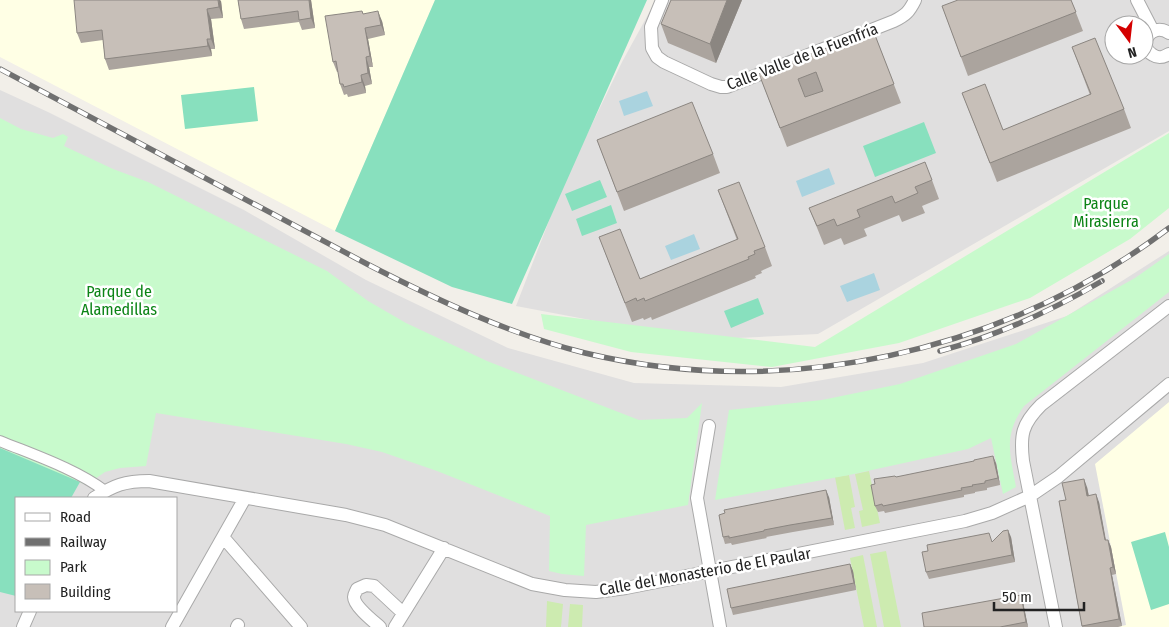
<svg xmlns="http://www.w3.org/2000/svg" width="1169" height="627" font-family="'Fira Sans Condensed',sans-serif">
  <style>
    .residential { fill: #e0dfdf; fill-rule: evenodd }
    .education { fill: #ffffe5 }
    .grass { fill: #cdebb0 }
    .park { fill: #c8facc }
    .pitch { fill: #88e0be }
    .water { fill: #aad3df }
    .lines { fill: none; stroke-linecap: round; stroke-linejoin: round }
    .pedestrian-casing { stroke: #a9a9a9; stroke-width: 12 }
    .minor-casing { stroke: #a9a9a9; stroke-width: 14 }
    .pedestrian { stroke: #fff; stroke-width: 10 }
    .minor { stroke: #fff; stroke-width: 12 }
    .rail-casing { stroke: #707070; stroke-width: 5.5 }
    .rail { stroke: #fff; stroke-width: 4; stroke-dasharray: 11; stroke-linecap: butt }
    .wall { fill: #aba49e }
    .shaded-wall { fill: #8b8681 }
    .building { fill: #c7bfb8; stroke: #8b8681; fill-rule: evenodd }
    .labels { text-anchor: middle; stroke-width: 5; stroke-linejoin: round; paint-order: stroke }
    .street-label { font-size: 16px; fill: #222; stroke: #fff }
    .park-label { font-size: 16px; fill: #0c8416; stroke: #fff }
  </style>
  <rect width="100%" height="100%" fill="#f2efe9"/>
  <path class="residential" d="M656,0H1169V131L818,334L696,340L516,306L564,182L622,62ZM1114,25H1144V55H1114Z
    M0,90L48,112L244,210L366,280L508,348L634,383L781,387L923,363L1067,316L1169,251V627H0ZM16,498H176V611H16Z"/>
  <path class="education" d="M0,0H435L335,231L0,57Z
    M1169,402V627H1117L1126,625L1095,464Z"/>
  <path class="grass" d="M869,471L880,523L862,527L859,511L863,510L855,474Z
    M849,475L855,507L851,508L855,528L845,530L835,477Z
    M886,551L901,627H884L870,554Z
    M863,555L877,627H864L850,558Z
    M547,601L563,604L561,627H546Z
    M570,604L583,605L582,627H568Z"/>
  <path class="park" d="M0,118L21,129L53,138L63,134L68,137L64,146L113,169L148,182L327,271L368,301L406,323L487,361L639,420L687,418L702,403L688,505L586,525L584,576L562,574L549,571L550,516L437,471L382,452L346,444L156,413L146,466L120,468L105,472L86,485L79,482L0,448Z
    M1169,133V208L1130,239L1030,298L899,343L772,367L631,352L544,329L541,314L815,347Z
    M1169,254V292L1024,406C1003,436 1010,453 1016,487L1003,494L991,438L968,449L849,475L715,500L729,410L822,400L900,384L1016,344L1135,278Z"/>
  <path class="pitch" d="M435,0H647L512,304L452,287L335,231Z
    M254,87L258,121L185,129L181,95Z
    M924,122L936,153L875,177L863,146Z
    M600,180L607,197L572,211L565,194Z
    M611,205L617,223L582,236L576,219Z
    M758,298L764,314L731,328L724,311Z
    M0,448L80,482L71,498H16V596L0,592Z
    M1165,532L1169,547V604L1151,610L1131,542Z"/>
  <path class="water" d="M647,91L653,106L624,116L619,101Z
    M829,168L835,184L802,197L796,181Z
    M694,234L700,249L671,260L665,246Z
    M874,273L880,290L847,302L840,286Z"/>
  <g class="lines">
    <g class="pedestrian-casing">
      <path id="pedestrian" d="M0,441C34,455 76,469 105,491"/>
    </g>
    <g class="minor-casing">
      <path id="minor" d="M662,0L651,27L652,48L657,57L664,62L711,84L721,87H727L894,21C906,15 909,12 915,0
        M1137,0L1153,31
        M1169,33C1151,21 1136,46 1153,55C1159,59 1164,57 1169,54
        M709,426L697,498L720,627
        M94,498C114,485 125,481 149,481L346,515L385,525L532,584L565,590L596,592L626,588L965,521L992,513L1030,496L1058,477L1169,384
        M223,537L301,627
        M23,627L30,611
        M172,627L245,498
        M237,627L238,625
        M380,627C373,621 354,606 354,597C354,594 356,592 357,589L366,585L374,586L403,613
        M395,627L444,548
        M1056,627L1023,461C1020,435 1022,424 1041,405L1169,306"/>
    </g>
    <use href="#pedestrian" class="pedestrian"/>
    <use href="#minor" class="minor"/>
    <g class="rail-casing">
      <path id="rail" d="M0,69L367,264C437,300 509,334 585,353C786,401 1004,353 1169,228
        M940,351C997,336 1051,311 1102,281"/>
    </g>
    <use href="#rail" class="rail"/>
  </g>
  <path class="wall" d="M238,0H311L315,28L302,30L299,22L244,29L241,19Z
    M742,0L716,63L668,43L661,24Z
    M1071,0L1083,31L968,76L942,6Z
    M221,1L223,18L211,19L215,49H211L212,56L109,70L105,59L103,40L81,43L77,33Z
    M363,14L382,21L385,35L368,39L373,67H369L372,84L365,86L366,93L348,97L347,94L344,95L340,84L338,72H337L333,62Z
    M873,30L901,103L787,147L759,74Z
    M1072,47L1124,109L1131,128L997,182L962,93L1003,130L1090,95Z
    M597,140L713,154L720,173L624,211Z
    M932,180L939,199L922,206L925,213L902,222L899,215L864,229L867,236L844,245L841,238L824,245L809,208Z
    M718,190L765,247L772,266L761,271L762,273L755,276L756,278L652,320L651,317L644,320L643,318L632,322L599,237L640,279L737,240Z
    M996,463L1000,485L987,488V490L975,492V493L964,495V497L885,513L884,511L878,512L875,506L896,477Z
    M1087,487L1089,496L1099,502L1106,540H1108L1111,547L1116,574L1112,575L1122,626L1118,627H1082L1059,501L1066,500Z
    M829,497L834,525L793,532L766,537L767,538L732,545L731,543L725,544L723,537Z
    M1011,537L1015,562L929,579L926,572L992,542Z
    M850,564L853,571L856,590L733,615L731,608Z
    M1021,595L1023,602L1028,627H924Z"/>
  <path class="shaded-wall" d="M218,0H220L221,1L223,18L219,7Z
    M309,0H311L315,28L311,18Z
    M727,0H742L716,63L710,44Z
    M207,9L211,19L215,49L211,39Z
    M378,11L382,21L385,35L381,25Z
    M365,28L368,39L373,67L370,56Z
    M207,39L211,49L212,56L208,46Z
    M366,57L369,67L372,84L368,73Z
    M361,75L365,86L366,93L362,82Z
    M993,456L996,463L1000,485L998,478Z
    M1084,479L1087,487L1090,503L1087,496Z
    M826,490L829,497L834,525L832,518Z
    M1096,494L1099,502L1107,548L1105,540Z
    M1008,530L1011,537L1015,562L1012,555Z
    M1108,540L1111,547L1116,574L1113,567Z
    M850,564L853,571L856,590L854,583Z
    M1110,568L1112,575L1122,626L1119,619Z
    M1021,595L1023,602L1028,627L1026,622Z"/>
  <path class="building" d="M74,0H218L219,7L207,9L211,39H207L208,46L105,59L102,30L77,33Z
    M238,0H309L311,18L299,20L298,11L241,19Z
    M671,0H727L710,44L661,24Z
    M958,0H1071L1076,12L961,57L942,6Z
    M362,11L363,14L378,11L381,25L365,28L370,56L366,57L368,73L361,75L362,82L344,87L343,84H340L336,61L333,62L325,16Z
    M873,30L894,84L780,128L759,74ZM816,72L823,91L805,97L798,79Z
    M1095,38L1124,109L990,163L962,93L985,84L1003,130L1091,94L1072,47Z
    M692,102L713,154L617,192L597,140Z
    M925,162L932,180L915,187L918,193L895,203L892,196L857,210L860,217L837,226L834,219L817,226L809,208Z
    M739,182L765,247L754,251L755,254L748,257L749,259L645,301L644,298L637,301L636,298L625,303L599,237L620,229L640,279L738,239L718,190Z
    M993,456L998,478L985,481V483L972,485L973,486L961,488L962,490L883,506L882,504L875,506L871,485L875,484L874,479L895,476L896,477L974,461V460Z
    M1084,479L1087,496L1096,494L1105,540H1108L1113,567L1110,568L1119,619L1082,626L1059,501L1066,500L1062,483Z
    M826,490L832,518L790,525L764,530V531L729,538V536L723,537L719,515L725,513L724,510Z
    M1008,530L1012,555L926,572L922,552L928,551L927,545L989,533L992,542L1003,531Z
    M850,564L854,583L731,608L727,589Z
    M1021,595L1026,622L1000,627H924L922,613Z"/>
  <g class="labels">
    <g class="street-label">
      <text transform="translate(802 56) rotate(-21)" y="6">Calle Valle de la Fuenfría</text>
      <text transform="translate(705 571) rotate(-10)" y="6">Calle del Monasterio de El Paular</text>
    </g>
    <g class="park-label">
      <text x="1106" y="209">Parque<tspan x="1106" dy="18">Mirasierra</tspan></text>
      <text x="119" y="297">Parque de<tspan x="119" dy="18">Alamedillas</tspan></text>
    </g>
  </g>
  <rect x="15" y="497" width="162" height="115" fill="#ffffff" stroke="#a7a7a7"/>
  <rect x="25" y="513" width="25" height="8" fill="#ffffff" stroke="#a7a7a7"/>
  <text x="60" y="522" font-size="15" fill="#222222">Road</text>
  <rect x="25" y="538" width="25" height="8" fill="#707070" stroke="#a7a7a7"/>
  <text x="60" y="547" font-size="15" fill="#222222">Railway</text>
  <rect x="25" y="560" width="25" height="15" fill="#c8facc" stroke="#a7a7a7"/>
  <text x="60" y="572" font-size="15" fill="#222222">Park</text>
  <rect x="25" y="584" width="25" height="15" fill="#c7bfb8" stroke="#a7a7a7"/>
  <text x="60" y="597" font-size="15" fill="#222222">Building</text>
  <g transform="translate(1129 40) rotate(165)"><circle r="24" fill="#ffffff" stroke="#a7a7a7"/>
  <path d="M0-4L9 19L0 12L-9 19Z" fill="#d40000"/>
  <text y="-8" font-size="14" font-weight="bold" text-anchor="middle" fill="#222222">N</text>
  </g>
  <path d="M994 602v8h90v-8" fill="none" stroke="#222222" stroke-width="2.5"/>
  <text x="1002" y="602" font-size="15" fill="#222222" stroke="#ffffff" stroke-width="4" paint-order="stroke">50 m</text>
</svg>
